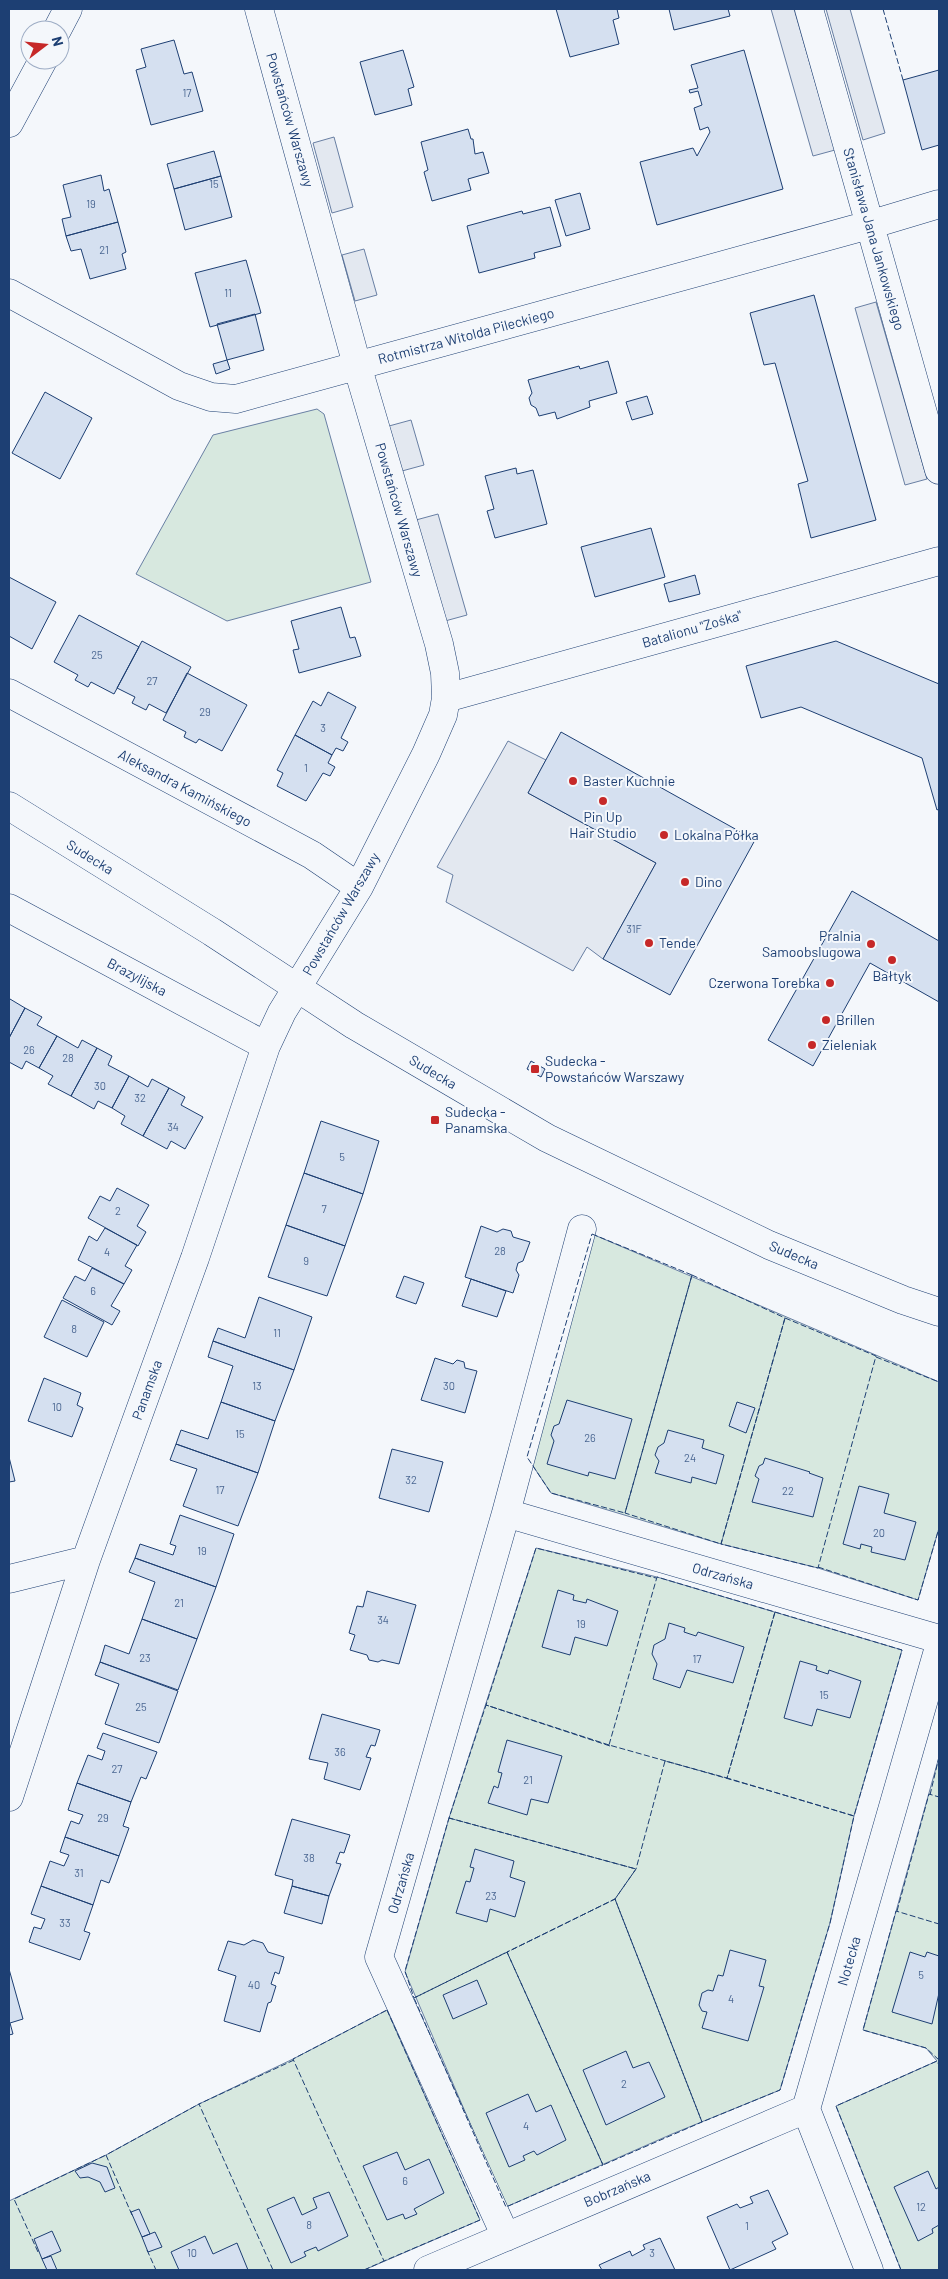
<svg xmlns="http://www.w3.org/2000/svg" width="948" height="2279" font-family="Barlow,sans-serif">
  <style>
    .green { fill: #d7e8df; stroke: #687fa3 }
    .parking { fill: #e3e8f0; stroke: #687fa3 }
    .building { fill: #d5e0f0; stroke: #1d3f73 }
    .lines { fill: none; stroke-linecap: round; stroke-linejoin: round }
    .minor-casing { stroke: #1d3f73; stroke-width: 29 }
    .minor { stroke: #f4f7fb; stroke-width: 28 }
    .fence { stroke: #1d3f73; stroke-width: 1; stroke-dasharray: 6 2.5; stroke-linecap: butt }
    .poi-dot { fill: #c62828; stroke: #f4f7fb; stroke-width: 2 }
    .labels { text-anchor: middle; stroke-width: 4; stroke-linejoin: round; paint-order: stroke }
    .number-label { font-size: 11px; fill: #4b6792 }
    .street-label { font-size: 14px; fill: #1d3f73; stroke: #f4f7fb }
    .poi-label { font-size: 14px; fill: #1d3f73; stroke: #f4f7fb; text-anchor: start }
  </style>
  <rect width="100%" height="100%" fill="#f4f7fb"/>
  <path class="green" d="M317,409L324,414L371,582L227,621L136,574L213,435Z
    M592,1234L939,1382V1528L918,1600L818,1568L721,1544L551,1493L527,1457Z
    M536,1548L657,1577L902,1650L854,1816L830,1923L780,2090L672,2134L506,2207L405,1972L449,1818Z
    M939,1757V2270H901L836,2106L937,2061L926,2048L863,2030Z
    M387,2010L480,2220L364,2270H9V2201L106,2155L199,2104L293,2059Z"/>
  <path class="parking" d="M771,9H794L835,150L813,156Z
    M826,9H850L885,133L863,140Z
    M334,137L353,207L332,213L313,143Z
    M364,249L377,295L355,301L342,255Z
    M876,302L927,479L905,485L855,308Z
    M411,420L424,465L402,471L389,426Z
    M438,514L467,615L445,621L416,520Z
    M508,741L546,760L528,793L656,863L603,959L587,947L573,971L446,902L453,875L437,867Z"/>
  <path class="building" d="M556,9H617L619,18L613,20L619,44L570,57Z
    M669,9H728L730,16L674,30Z
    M174,40L184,74L192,72L203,111L151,125L136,70L146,67L141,49Z
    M403,50L414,87L408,89L412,105L375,115L360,62Z
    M744,50L783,189L657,225L640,162L693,148L697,156L710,132L708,127L700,130L694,108L702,105L698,91L690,93L689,90L698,88L691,65Z
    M939,70V145L922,150L903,80Z
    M468,129L471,139H473L475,154L483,152L489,173L468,179L471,190L432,201L424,172L428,170L421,142Z
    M214,151L221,176L174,189L167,164Z
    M101,175L104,191L109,189L118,222L66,236L62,219L71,217L63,185Z
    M221,176L232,217L185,230L174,189Z
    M580,193L590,229L566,236L555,200Z
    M550,207L561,246L534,253L535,258L479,273L467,226L522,211L523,214Z
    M118,222L126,252L122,254L126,269L90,279L81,249L71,251L66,236Z
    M246,260L261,313L210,327L195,273Z
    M814,295L876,520L811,538L798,484L808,481L775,363L764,365L750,313Z
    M255,314L264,350L227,360L217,324Z
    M227,360L230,369L216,374L213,364Z
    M608,361L617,393L589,401L590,407L557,419L555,412L539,416L536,408L531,405L529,398L532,393L528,380L579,366L580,369Z
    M45,392L92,418L60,479L12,453Z
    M647,396L653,414L632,420L626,402Z
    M516,468L517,474L533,470L547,524L495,538L487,511L494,509L485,476Z
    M651,528L665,577L595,597L581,547Z
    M695,575L700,594L669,602L664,584Z
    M9,577L56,602L32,649L9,636Z
    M341,607L350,638L355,637L361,656L299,673L293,650L299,649L291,621Z
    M79,615L139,647L114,694L91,682L88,687L75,680L78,675L54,662Z
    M142,641L191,667L166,713L149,704L146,710L132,703L135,697L117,688Z
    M836,641L939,684V809L937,810L922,758L801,707L761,718L746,666Z
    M187,673L247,705L222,751L199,739L196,743L184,737L186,732L163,720Z
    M328,692L356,707L341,738L348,742L343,751L336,748L332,755L295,735L313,701L321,706Z
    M561,732L755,840L670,995L603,959L656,863L528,793Z
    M295,735L332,755L328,763L335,767L330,776L323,773L306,801L277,786L283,773L277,770Z
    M852,891L939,941V1002L870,963L813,1066L768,1040Z
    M10,999L25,1008L9,1038V1001Z
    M25,1008L42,1017L37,1025L57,1036L39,1068L26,1061L22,1069L9,1062V1038Z
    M57,1036L78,1048L82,1040L97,1048L71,1096L48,1084L53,1076L39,1068Z
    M97,1048L112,1056L108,1065L129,1076L112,1108L98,1101L94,1109L71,1096Z
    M531,1061L545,1069L541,1077L527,1069Z
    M129,1076L148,1087L152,1079L169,1088L143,1136L121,1124L125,1116L112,1108Z
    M169,1088L185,1097L181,1105L203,1117L185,1149L171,1141L167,1149L143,1136Z
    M321,1121L379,1141L363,1194L304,1173Z
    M304,1173L363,1194L345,1246L286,1225Z
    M117,1188L149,1205L137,1226L146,1232L138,1246L88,1218L100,1196L110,1201Z
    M286,1225L345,1246L327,1296L268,1277Z
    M481,1226L497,1232L503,1229L511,1231L513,1237L530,1242L523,1261L518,1263L516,1270L519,1275L513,1293L465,1277Z
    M105,1228L137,1245L125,1266L132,1270L124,1284L78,1260L89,1236L97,1241Z
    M92,1268L124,1284L111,1306L120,1311L112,1325L63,1298L75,1276L85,1281Z
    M404,1276L424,1283L416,1304L396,1297Z
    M471,1279L506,1291L497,1317L462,1306Z
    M259,1297L312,1317L294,1370L213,1341L218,1328L245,1338Z
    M62,1300L104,1322L87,1357L44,1337Z
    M213,1341L294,1370L275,1421L221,1402L233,1366L208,1357Z
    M435,1358L453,1364L457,1360L464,1362L465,1368L477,1371L465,1413L421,1400Z
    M44,1378L81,1393L77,1405L83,1408L72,1437L28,1421Z
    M567,1400L632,1419L615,1479L589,1472L588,1476L547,1464L554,1441L551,1435L554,1426L559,1424Z
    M221,1402L275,1421L258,1473L176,1444L181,1430L208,1439Z
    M737,1402L755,1408L746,1433L729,1426Z
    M668,1430L704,1440L702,1448L724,1455L716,1484L692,1477L691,1483L655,1473L659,1461L655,1455L658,1447L664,1443Z
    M176,1444L258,1473L238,1526L183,1506L197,1469L170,1460Z
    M392,1449L443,1462L429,1512L379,1498Z
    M9,1457L15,1481L9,1482Z
    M765,1458L810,1472L809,1473L823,1478L813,1517L752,1502L759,1479L755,1476L759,1466L763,1464Z
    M859,1486L889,1494L884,1513L916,1522L905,1560L871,1552L872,1547L861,1544L860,1549L843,1544Z
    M180,1515L234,1534L216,1587L135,1558L140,1544L173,1555L176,1546L170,1544Z
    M135,1558L216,1587L197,1639L142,1619L155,1582L129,1572Z
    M558,1590L574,1595L573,1600L586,1603L587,1599L618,1611L607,1646L575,1637L570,1655L542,1647Z
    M367,1591L416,1605L399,1664L382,1660L378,1662L369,1660L367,1655L350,1650L355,1635L349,1633L357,1606L363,1607Z
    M142,1619L197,1639L178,1690L100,1662L105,1645L129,1654Z
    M669,1623L685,1628L684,1632L696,1636L698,1632L744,1647L733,1683L687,1670L680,1688L653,1679L657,1664L652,1654L654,1645L665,1639Z
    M800,1661L817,1666L816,1670L828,1674L829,1670L861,1681L850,1718L817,1709L812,1726L784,1718Z
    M100,1662L178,1691L159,1743L105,1724L119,1684L95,1675Z
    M322,1714L380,1730L375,1746L371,1745L366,1757L371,1758L360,1790L324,1779L328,1763L309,1759Z
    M103,1733L157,1752L146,1779L141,1777L131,1802L77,1783L88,1755L102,1760L105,1751L97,1748Z
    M507,1740L562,1756L548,1803L531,1799L527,1815L488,1803L494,1786L498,1788L502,1773L498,1772Z
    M77,1783L131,1802L123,1826L129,1828L119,1856L65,1837L71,1821L79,1824L83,1815L68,1810Z
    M292,1819L350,1835L344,1853L340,1852L336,1863L341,1864L329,1896L292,1886L293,1880L275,1875Z
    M65,1837L119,1856L109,1883L101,1880L93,1905L41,1886L50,1861L64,1866L69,1855L60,1852Z
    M475,1849L514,1861L510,1877L525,1882L515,1917L490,1909L487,1922L456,1913L466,1881L470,1882L474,1868L470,1867Z
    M41,1886L93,1905L84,1931L90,1933L80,1960L29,1942L34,1927L41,1929L45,1919L31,1914Z
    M292,1886L329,1896L322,1924L284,1913Z
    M253,1940L263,1943L268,1952L284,1957L279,1974L275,1972L271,1984L276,1986L271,2002L268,2003L260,2032L224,2021L236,1976L218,1970L228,1941L244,1945Z
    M730,1950L766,1960L759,1986L764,1987L748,2041L702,2028L707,2012L702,2011L699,2005L702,1993L708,1990L713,1991L718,1975L723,1976Z
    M910,1952L925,1957L927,1952L939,1956V1993L932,2024L892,2012Z
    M9,1969L23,2019L10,2023L13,2034L9,2035Z
    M477,1980L487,2004L453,2019L443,1995Z
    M626,2051L633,2068L649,2062L665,2097L606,2125L583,2070Z
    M528,2094L536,2112L551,2105L566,2140L537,2155L534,2151L523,2156L525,2160L509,2167L486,2113Z
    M397,2152L405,2170L429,2159L444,2193L414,2209L417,2214L405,2219L403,2214L387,2220L363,2166Z
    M92,2163L107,2167L115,2188L105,2192L100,2182L88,2177L80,2178L75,2171Z
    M928,2171L936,2189L939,2187V2225L932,2229L933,2233L918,2241L894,2187Z
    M768,2190L788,2234L772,2242L776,2249L730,2270L707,2217L737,2204L740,2208L753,2203L750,2197Z
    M329,2192L348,2236L318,2251L316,2247L304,2252L306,2256L291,2263L267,2209L294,2197L302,2215L317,2208L313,2198Z
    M139,2209L150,2234L142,2237L131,2212Z
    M52,2231L61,2251L42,2259L34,2239Z
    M155,2232L162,2247L148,2252L142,2237Z
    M205,2236L213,2254L237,2243L248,2270H179L171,2252Z
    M660,2238L675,2270H602L599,2265L630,2251L632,2256L645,2249L643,2245Z
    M51,2256L57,2270H47L42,2259Z"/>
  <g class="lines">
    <g class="minor-casing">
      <path id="minor" d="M809,9L939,470
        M57,30L68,9
        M9,123L43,60
        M9,293L179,386L211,397L236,399L869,225L939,204
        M9,693L312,855L359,887
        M446,698L939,561
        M9,806L212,932L354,1025L547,1138L769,1245L903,1300L939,1312
        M9,908L266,1046
        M506,1513L582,1229
        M9,1579L86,1560
        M9,1797L86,1560L195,1258L266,1046L282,1012L359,887L426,754L443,715L446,698L445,673L439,644L357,365L259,9
        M506,2237L379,1957L506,1513L939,1639
        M428,2270L806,2109
        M869,2270L806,2109L939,1647"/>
    </g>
    <use href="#minor" class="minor"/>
    <path class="fence" d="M883,9L903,80
      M592,1234L692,1275L625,1513L551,1493L527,1457Z
      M692,1275L785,1318L721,1544L625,1513Z
      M785,1318L876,1356L818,1568L721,1544Z
      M876,1357L939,1382
      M818,1567L918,1600L939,1528
      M775,1612L902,1650L854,1816L727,1778Z
      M609,1745L486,1705L449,1818L636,1869
      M610,1746L486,1705L536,1548L656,1578
      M665,1761L636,1869L615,1899L702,2122L780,2090L830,1923L854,1816C772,1791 691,1768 609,1745L657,1577L775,1612L727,1778L665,1761
      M930,1795L939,1757
      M449,1818L636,1869L615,1899L414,1998L405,1971Z
      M615,1899L702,2122L603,2165L507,1952Z
      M897,1911L929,1794L939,1797
      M507,1952L603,2165L506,2207L414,1998Z
      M387,2010L480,2220L384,2261L293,2059Z
      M939,2060L926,2048L863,2030L896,1911L939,1924
      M132,2215L106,2155L199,2104
      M147,2250L156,2270
      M38,2252L14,2199L106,2155
      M273,2270L199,2104L294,2060
      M364,2270L384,2261
      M901,2270L836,2106L937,2061L939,2065
      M938,2270H939"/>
  </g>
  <g class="poi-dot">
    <circle cx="573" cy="781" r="5"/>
    <circle cx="603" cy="801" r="5"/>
    <circle cx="664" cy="835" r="5"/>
    <circle cx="685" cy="882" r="5"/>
    <circle cx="649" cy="943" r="5"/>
    <circle cx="871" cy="944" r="5"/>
    <circle cx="892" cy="960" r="5"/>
    <circle cx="830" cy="983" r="5"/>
    <circle cx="826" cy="1020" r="5"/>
    <circle cx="812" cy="1045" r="5"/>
    <rect x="530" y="1064" width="10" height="10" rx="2.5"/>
    <rect x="430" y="1115" width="10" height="10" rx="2.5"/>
  </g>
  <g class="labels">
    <g class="number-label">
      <text x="187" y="97">17</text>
      <text x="214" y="188">15</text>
      <text x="91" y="208">19</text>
      <text x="104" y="254">21</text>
      <text x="228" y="297">11</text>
      <text x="97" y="659">25</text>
      <text x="152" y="685">27</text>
      <text x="205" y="716">29</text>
      <text x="323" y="732">3</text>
      <text x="306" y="772">1</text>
      <text x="634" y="933">31F</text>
      <text x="29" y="1054">26</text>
      <text x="68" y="1062">28</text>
      <text x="100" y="1090">30</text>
      <text x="140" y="1102">32</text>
      <text x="173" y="1131">34</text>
      <text x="342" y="1161">5</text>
      <text x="324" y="1213">7</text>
      <text x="118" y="1215">2</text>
      <text x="500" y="1255">28</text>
      <text x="107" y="1256">4</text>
      <text x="306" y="1265">9</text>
      <text x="93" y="1295">6</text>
      <text x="74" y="1333">8</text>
      <text x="277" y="1337">11</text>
      <text x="257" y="1390">13</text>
      <text x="449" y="1390">30</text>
      <text x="57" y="1411">10</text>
      <text x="240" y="1438">15</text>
      <text x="590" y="1442">26</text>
      <text x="690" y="1462">24</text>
      <text x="411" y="1484">32</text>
      <text x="220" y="1494">17</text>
      <text x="788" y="1495">22</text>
      <text x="879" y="1537">20</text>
      <text x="202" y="1555">19</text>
      <text x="179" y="1607">21</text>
      <text x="383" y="1624">34</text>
      <text x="581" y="1628">19</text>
      <text x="145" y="1662">23</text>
      <text x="697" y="1663">17</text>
      <text x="824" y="1699">15</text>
      <text x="141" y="1711">25</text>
      <text x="340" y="1756">36</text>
      <text x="117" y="1773">27</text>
      <text x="528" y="1784">21</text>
      <text x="103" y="1822">29</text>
      <text x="309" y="1862">38</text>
      <text x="79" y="1877">31</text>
      <text x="491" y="1900">23</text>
      <text x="65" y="1927">33</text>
      <text x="921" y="1979">5</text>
      <text x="254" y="1989">40</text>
      <text x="731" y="2003">4</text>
      <text x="624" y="2088">2</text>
      <text x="526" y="2130">4</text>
      <text x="405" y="2185">6</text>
      <text x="921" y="2211">12</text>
      <text x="309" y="2229">8</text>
      <text x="747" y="2230">1</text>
      <text x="192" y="2257">10</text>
      <text x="652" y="2257">3</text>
    </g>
    <g class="street-label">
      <text transform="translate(290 120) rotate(74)" y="5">Powstańców Warszawy</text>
      <text transform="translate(874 239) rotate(74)" y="5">Stanisława Jana Jankowskiego</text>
      <text transform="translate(466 336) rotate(-15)" y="5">Rotmistrza Witolda Pileckiego</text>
      <text transform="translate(399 510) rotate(74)" y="5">Powstańców Warszawy</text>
      <text transform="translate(692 629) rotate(-16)" y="5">Batalionu "Zośka"</text>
      <text transform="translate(185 788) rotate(28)" y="5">Aleksandra Kamińskiego</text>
      <text transform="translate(90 857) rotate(32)" y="5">Sudecka</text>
      <text transform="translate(341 914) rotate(-60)" y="5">Powstańców Warszawy</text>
      <text transform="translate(137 977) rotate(28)" y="5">Brazylijska</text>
      <text transform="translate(433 1072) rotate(31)" y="5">Sudecka</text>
      <text transform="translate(794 1255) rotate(23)" y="5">Sudecka</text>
      <text transform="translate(147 1390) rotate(-70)" y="5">Panamska</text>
      <text transform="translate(723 1576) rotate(16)" y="5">Odrzańska</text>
      <text transform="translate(401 1883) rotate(-74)" y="5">Odrzańska</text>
      <text transform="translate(849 1961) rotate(-74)" y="5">Notecka</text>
      <text transform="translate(617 2189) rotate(-23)" y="5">Bobrzańska</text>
    </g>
    <g class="poi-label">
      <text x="583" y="786">Baster Kuchnie</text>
      <text x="603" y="822" text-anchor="middle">Pin Up<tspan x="603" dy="16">Hair Studio</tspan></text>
      <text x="674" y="840">Lokalna Półka</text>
      <text x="695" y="887">Dino</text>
      <text x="861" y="941" text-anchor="end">Pralnia<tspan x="861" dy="16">Samoobslugowa</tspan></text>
      <text x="659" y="948">Tende</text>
      <text x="892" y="981" text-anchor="middle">Bałtyk</text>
      <text x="820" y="988" text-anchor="end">Czerwona Torebka</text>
      <text x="836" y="1025">Brillen</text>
      <text x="822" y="1050">Zieleniak</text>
      <text x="545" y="1066">Sudecka -<tspan x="545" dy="16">Powstańców Warszawy</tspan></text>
      <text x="445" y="1117">Sudecka -<tspan x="445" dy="16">Panamska</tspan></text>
    </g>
  </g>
  <rect width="948" height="2279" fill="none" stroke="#1d3f73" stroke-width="20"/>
  <g transform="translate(45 45) rotate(74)"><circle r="24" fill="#f4f7fb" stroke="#9eadc5"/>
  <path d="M0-4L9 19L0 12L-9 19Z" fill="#c62828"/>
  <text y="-8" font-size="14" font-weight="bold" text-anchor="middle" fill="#1d3f73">N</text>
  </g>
</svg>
